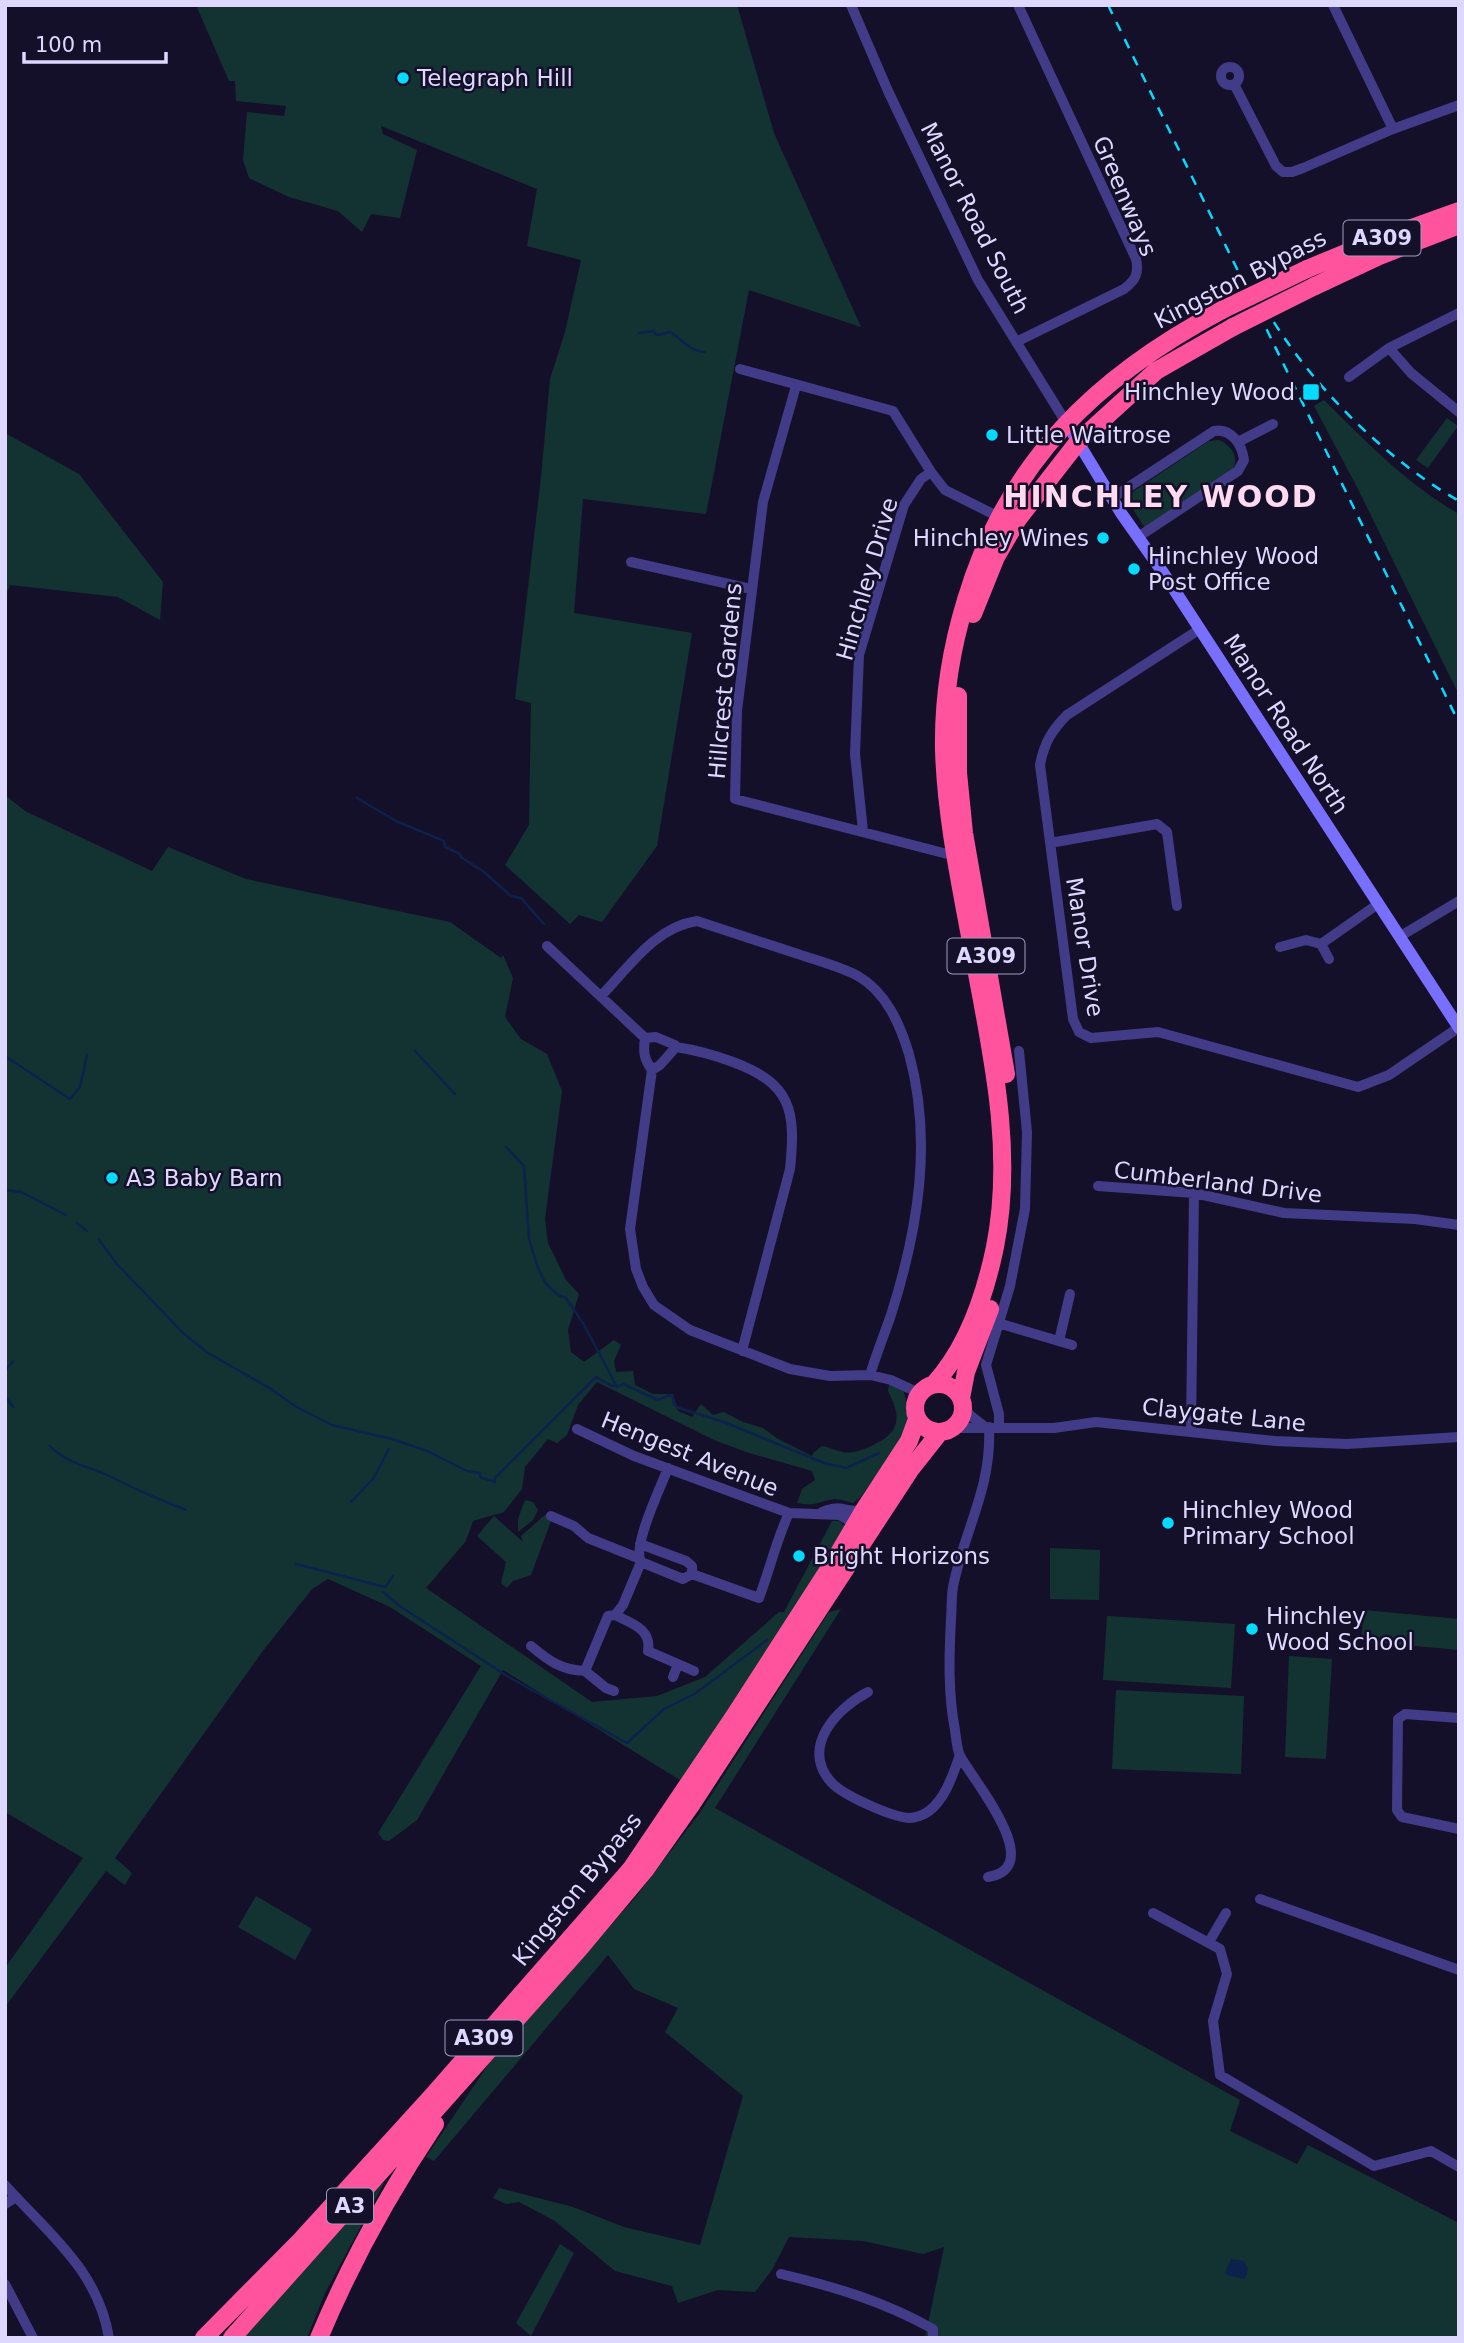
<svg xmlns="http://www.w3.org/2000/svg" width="1464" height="2343" font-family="'DejaVu Sans',sans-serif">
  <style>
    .green { fill: #133333 }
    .water { fill: #0c214c }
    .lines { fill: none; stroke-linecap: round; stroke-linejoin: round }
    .stream { stroke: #0c214c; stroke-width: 2.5 }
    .street { stroke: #413b88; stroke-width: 10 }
    .secondary { stroke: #796fff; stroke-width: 12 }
    .highway { stroke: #ff539e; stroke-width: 18 }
    .rail { stroke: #04dbff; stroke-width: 2.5; stroke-dasharray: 10 9; stroke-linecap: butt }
    .highway-bridge { stroke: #ff539e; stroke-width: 18 }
    .poi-dot { fill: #04dbff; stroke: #151029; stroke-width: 2.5 }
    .labels { text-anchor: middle; stroke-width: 5; stroke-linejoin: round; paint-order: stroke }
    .shield { fill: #151029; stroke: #a29cbf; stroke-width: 2 }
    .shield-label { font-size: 21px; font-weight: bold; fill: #ded8ff }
    .poi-label { font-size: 23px; fill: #ded8ff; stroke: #151029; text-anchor: start }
    .street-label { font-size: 23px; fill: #ded8ff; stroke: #151029 }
    .district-label { font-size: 30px; font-weight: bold; letter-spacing: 2px; fill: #ffdaf0; stroke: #151029 }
  </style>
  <rect width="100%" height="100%" fill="#151029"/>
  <path class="green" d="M196,5H737L774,133L861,327L749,290L706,514L583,499L574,613L692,633L657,846L602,922L579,915L570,924L505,865L529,825L531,703L515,699L541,477L550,379L565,332L581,260L527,246L537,189L381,126L383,134L417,150L400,218L371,214L362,232L338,211L289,197L249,178L243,160L247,112L284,116L286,106L236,101L235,81H229Z
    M1324,400C1366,442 1407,484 1459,514V695L1358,489L1314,406Z
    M1447,418L1458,426L1428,468L1416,460Z
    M5,433L79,474L163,582L160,620L118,597L10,585L5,598Z
    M1219,440C1232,446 1240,457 1232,471L1145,528L1125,497L1209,441Z
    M5,795L25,811L152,871L168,847L246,879L450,922L501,958L503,955L513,978L505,1017L521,1039L547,1054L562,1091L545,1219L548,1243L566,1280L579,1294L568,1330L571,1352L584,1362L614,1340L621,1345L614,1361L616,1372L633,1371L635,1385L653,1394H673L678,1411L692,1417L701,1404L713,1415L724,1412L743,1422L763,1428L778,1439L812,1456L813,1453L822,1446C829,1447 836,1451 843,1452C851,1454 862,1450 869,1447C899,1434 903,1420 888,1391L889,1384L902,1388C915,1416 903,1448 883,1471C879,1475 874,1477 871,1482C865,1491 862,1497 853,1503C848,1502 841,1499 835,1499C819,1501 816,1507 797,1503L802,1489L815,1480L812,1471L746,1452L714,1440L597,1382L578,1405L567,1435L557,1443L548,1439L525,1467L522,1489L504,1512L473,1521L466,1541L426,1588L592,1702L657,1696L705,1677L779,1612H784L832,1521H839L844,1525V1532L683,1782L503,1670L417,1820L389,1841L383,1840L378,1833L481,1666L390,1607L328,1579L312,1589L262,1652L115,1858L132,1873L125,1885L106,1871L5,2007V1968L83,1858L5,1812Z
    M525,1500L533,1502L538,1510L533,1520L518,1532V1519Z
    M546,1514L551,1521L531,1575L513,1581L507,1588L501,1583L506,1562L477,1536L494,1516L523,1542L521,1536Z
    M1050,1548L1100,1550L1099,1600L1050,1599Z
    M841,1609L715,1808L1240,2100L1230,2131L1297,2164L1308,2145L1459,2223V2338H925L944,2247L923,2254L863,2241L789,2237L772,2270L755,2292L718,2290L678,2303L672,2286L615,2271L555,2221L519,2202L506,2204L493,2198L499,2188L573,2207L624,2227L700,2245L743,2096L665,2032L678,2008L634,1989L608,1955L434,2161L426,2157L490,2062L634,1899L699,1814L829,1612Z
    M1364,1610L1459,1619V1650L1361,1641Z
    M1107,1616L1235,1624L1231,1688L1103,1680Z
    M1289,1656L1332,1659L1326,1759L1285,1757Z
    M1116,1690L1244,1696L1241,1774L1112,1769Z
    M256,1896L312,1929L295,1960L238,1927Z
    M384,2183L325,2293L307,2338H242L378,2184Z
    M560,2244L574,2253L531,2336L516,2323Z"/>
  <path class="water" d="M1231,2259L1244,2261L1248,2269L1245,2279L1229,2276L1225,2273Z"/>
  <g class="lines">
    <path class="stream" d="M639,333L653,331L657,335L670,332C683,340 689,351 705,352
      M357,798L396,821L444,841L445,847L460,854L461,857L484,872L511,896L521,898L544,924
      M415,1051L455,1094
      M5,1056L70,1099L80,1087L87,1055
      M506,1147L524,1166L529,1239L537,1265L545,1283L558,1295L566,1298L583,1323L617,1387L623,1384L658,1400L670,1395L673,1397L674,1405L679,1408L724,1422L824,1463L846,1468L879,1453
      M5,1190L21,1192L66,1215
      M77,1223L87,1231
      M99,1240L117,1264L183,1333L208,1353L271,1389L295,1406L332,1425L392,1439L427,1451L467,1471L480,1473V1477L495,1482V1478L596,1377L612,1386L616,1385
      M5,1371L13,1361
      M5,1396L13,1407
      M50,1446C67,1464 89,1466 109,1476C135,1489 160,1500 186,1510
      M351,1502L373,1479L389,1449
      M296,1564L385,1587L393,1576
      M383,1592L401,1607L507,1676L627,1743L664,1709L696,1693L767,1640"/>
    <path class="street" d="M851,5L888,91L978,280L1067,424
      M1333,5L1393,129
      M1221 76a9 9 0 1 1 18 0a9 9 0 1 1-18 0Z
      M1234,84L1276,166L1283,172H1292L1303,168L1393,129L1459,105
      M1016,342L1124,289C1136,280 1139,273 1136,259L1018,5
      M1389,348L1411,373L1459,412
      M740,369L893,411L931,472L945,490L1003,519
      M1349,377L1389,348L1459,313
      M796,386L763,502L737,711L735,799L955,856
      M1238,442L1273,424
      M1112,498L1214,431C1231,428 1242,444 1244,460L1238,471L1138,537
      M631,562L751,589
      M1200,629L1067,715C1052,730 1044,743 1040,765L1073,1019L1079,1032L1091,1038L1158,1032L1358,1087L1389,1075L1458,1028
      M863,831L855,754L859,655L904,505L921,479L931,472
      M1050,843L1157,824L1167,832L1177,906
      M1399,937L1459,901
      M1321,944L1378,904
      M547,946L645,1038L656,1037L675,1045L676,1047L660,1065L652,1070C644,1059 643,1052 645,1038
      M1280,947L1306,940L1321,944L1329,959
      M601,996C629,967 655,927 697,921C730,932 764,943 798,954C818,961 839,966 858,976C886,992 900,1024 909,1054C933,1141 918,1230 891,1315C884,1335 876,1355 870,1375
      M676,1047C696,1050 714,1055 733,1062C792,1084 796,1111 790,1169L742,1351
      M652,1070L630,1229L636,1269L643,1287L654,1305L690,1330L790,1369L830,1376L870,1375L891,1380L919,1393
      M1098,1186L1194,1193L1284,1213L1415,1219L1459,1225
      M998,1323L1072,1345
      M1059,1341L1070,1294
      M963,1406L971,1416L985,1427
      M952,1428H1054L1096,1422L1275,1441L1347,1444L1459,1437
      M999,1428V1414L986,1365L1010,1286L1025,1209L1027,1132L1019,1051
      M577,1429L634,1456L789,1513
      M1191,1430L1194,1193
      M668,1468C661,1487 632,1546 641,1562L623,1605L615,1615C631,1623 652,1629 648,1651L694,1671
      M822,1512C843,1503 845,1514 864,1510
      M551,1516L574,1526L588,1538L638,1558
      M640,1544L686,1561L692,1566V1574L759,1598C770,1569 776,1541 789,1513L840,1515L856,1525
      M641,1562L683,1579L692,1574
      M531,1646C549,1661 561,1670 585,1671
      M673,1677L678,1664
      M614,1691L606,1688L585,1671L608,1616L615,1615
      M868,1692C837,1708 800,1747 831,1782C842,1795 892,1817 909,1818C915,1818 924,1815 929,1811C946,1798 953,1774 960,1755
      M1459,1718L1405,1714L1398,1719L1397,1810L1402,1817L1459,1829
      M988,1877C1048,1868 973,1780 960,1756C957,1749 956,1738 955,1730C948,1694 949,1656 951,1619C952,1607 951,1593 954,1582C966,1527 992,1486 989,1427
      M1260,1899L1459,1970
      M1153,1913L1220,1949L1227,1974L1213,2021L1220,2075L1374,2166L1431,2151L1459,2167
      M1209,1942L1226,1913
      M5,2185C49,2234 98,2270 109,2338
      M5,2204L16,2197
      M781,2274C836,2287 885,2302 933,2329V2338
      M5,2284L33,2338"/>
    <path class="secondary" d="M1067,424L1121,513L1164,574L1459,1028"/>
    <path class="highway" d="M1307,269L1370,243L1459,211
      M1315,286L1379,256L1459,225
      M973,614L996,557L1018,519L1078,442L1156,371L1233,327
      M958,696V773L964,833L1006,1074
      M915 1408a24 24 0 1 1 48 0a24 24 0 1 1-48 0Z
      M934,1384C968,1347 985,1295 995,1247C1015,1147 990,1046 972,947C960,882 946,816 944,750C943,699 951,649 966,600C1007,462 1097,376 1222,310
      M961,1398L966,1372L990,1309
      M204,2338L301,2240L434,2094L631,1869L735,1715L833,1563L864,1510L909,1441L917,1419
      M232,2338L579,1949L645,1870L691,1805L910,1470L940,1432
      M319,2338C350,2264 390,2191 435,2124"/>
    <path class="rail" d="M1108,5L1459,723
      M1264,306C1309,383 1382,457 1459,501"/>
    <path class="highway-bridge" d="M1222,310L1307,269
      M1233,327L1315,286"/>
  </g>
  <g class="poi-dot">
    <circle cx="403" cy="78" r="7"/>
    <rect x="1302" y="383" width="18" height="18" rx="3.5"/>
    <circle cx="992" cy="435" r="7"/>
    <circle cx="1103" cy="538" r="7"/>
    <circle cx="1134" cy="569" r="7"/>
    <circle cx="112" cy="1178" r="7"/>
    <circle cx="1168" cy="1523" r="7"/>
    <circle cx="799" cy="1556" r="7"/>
    <circle cx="1252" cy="1629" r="7"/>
  </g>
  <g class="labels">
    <g class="shield">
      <rect x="1343.5" y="220.5" width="77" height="35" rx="5"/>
      <rect x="947.5" y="938.5" width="77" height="35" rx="5"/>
      <rect x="445.5" y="2020.5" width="77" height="35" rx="5"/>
      <rect x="327" y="2188.5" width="46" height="35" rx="5"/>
    </g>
    <g class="shield-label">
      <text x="1382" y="245">A309</text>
      <text x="986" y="963">A309</text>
      <text x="484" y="2045">A309</text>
      <text x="350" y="2213">A3</text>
    </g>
    <g class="poi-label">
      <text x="417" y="86">Telegraph Hill</text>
      <text x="1295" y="400" text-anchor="end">Hinchley Wood</text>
      <text x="1006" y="443">Little Waitrose</text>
      <text x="1089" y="546" text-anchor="end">Hinchley Wines</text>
      <text x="1148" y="564">Hinchley Wood<tspan x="1148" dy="26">Post Office</tspan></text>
      <text x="126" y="1186">A3 Baby Barn</text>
      <text x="1182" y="1518">Hinchley Wood<tspan x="1182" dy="26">Primary School</tspan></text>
      <text x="813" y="1564">Bright Horizons</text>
      <text x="1266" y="1624">Hinchley<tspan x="1266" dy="26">Wood School</tspan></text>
    </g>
    <g class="street-label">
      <text transform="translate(1125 196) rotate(67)" y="8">Greenways</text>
      <text transform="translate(975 218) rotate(63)" y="8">Manor Road South</text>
      <text transform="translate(1240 279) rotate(-27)" y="8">Kingston Bypass</text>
      <text transform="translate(867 579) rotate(-74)" y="8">Hinchley Drive</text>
      <text transform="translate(725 681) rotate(-85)" y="8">Hillcrest Gardens</text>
      <text transform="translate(1286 724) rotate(57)" y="8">Manor Road North</text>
      <text transform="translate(1085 947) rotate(81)" y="8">Manor Drive</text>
      <text transform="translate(1218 1182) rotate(7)" y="8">Cumberland Drive</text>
      <text transform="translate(1224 1415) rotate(6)" y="8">Claygate Lane</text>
      <text transform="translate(690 1454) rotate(22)" y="8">Hengest Avenue</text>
      <text transform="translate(577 1889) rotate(-51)" y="8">Kingston Bypass</text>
    </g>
    <g class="district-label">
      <text x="1161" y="507">HINCHLEY WOOD</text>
    </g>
  </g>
  <rect width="1464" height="2343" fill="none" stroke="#ded8ff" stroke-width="14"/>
  <path d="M24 52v10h142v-10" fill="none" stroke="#ded8ff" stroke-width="3.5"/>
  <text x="35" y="52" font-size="21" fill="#ded8ff" stroke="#151029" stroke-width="5" paint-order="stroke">100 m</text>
</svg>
